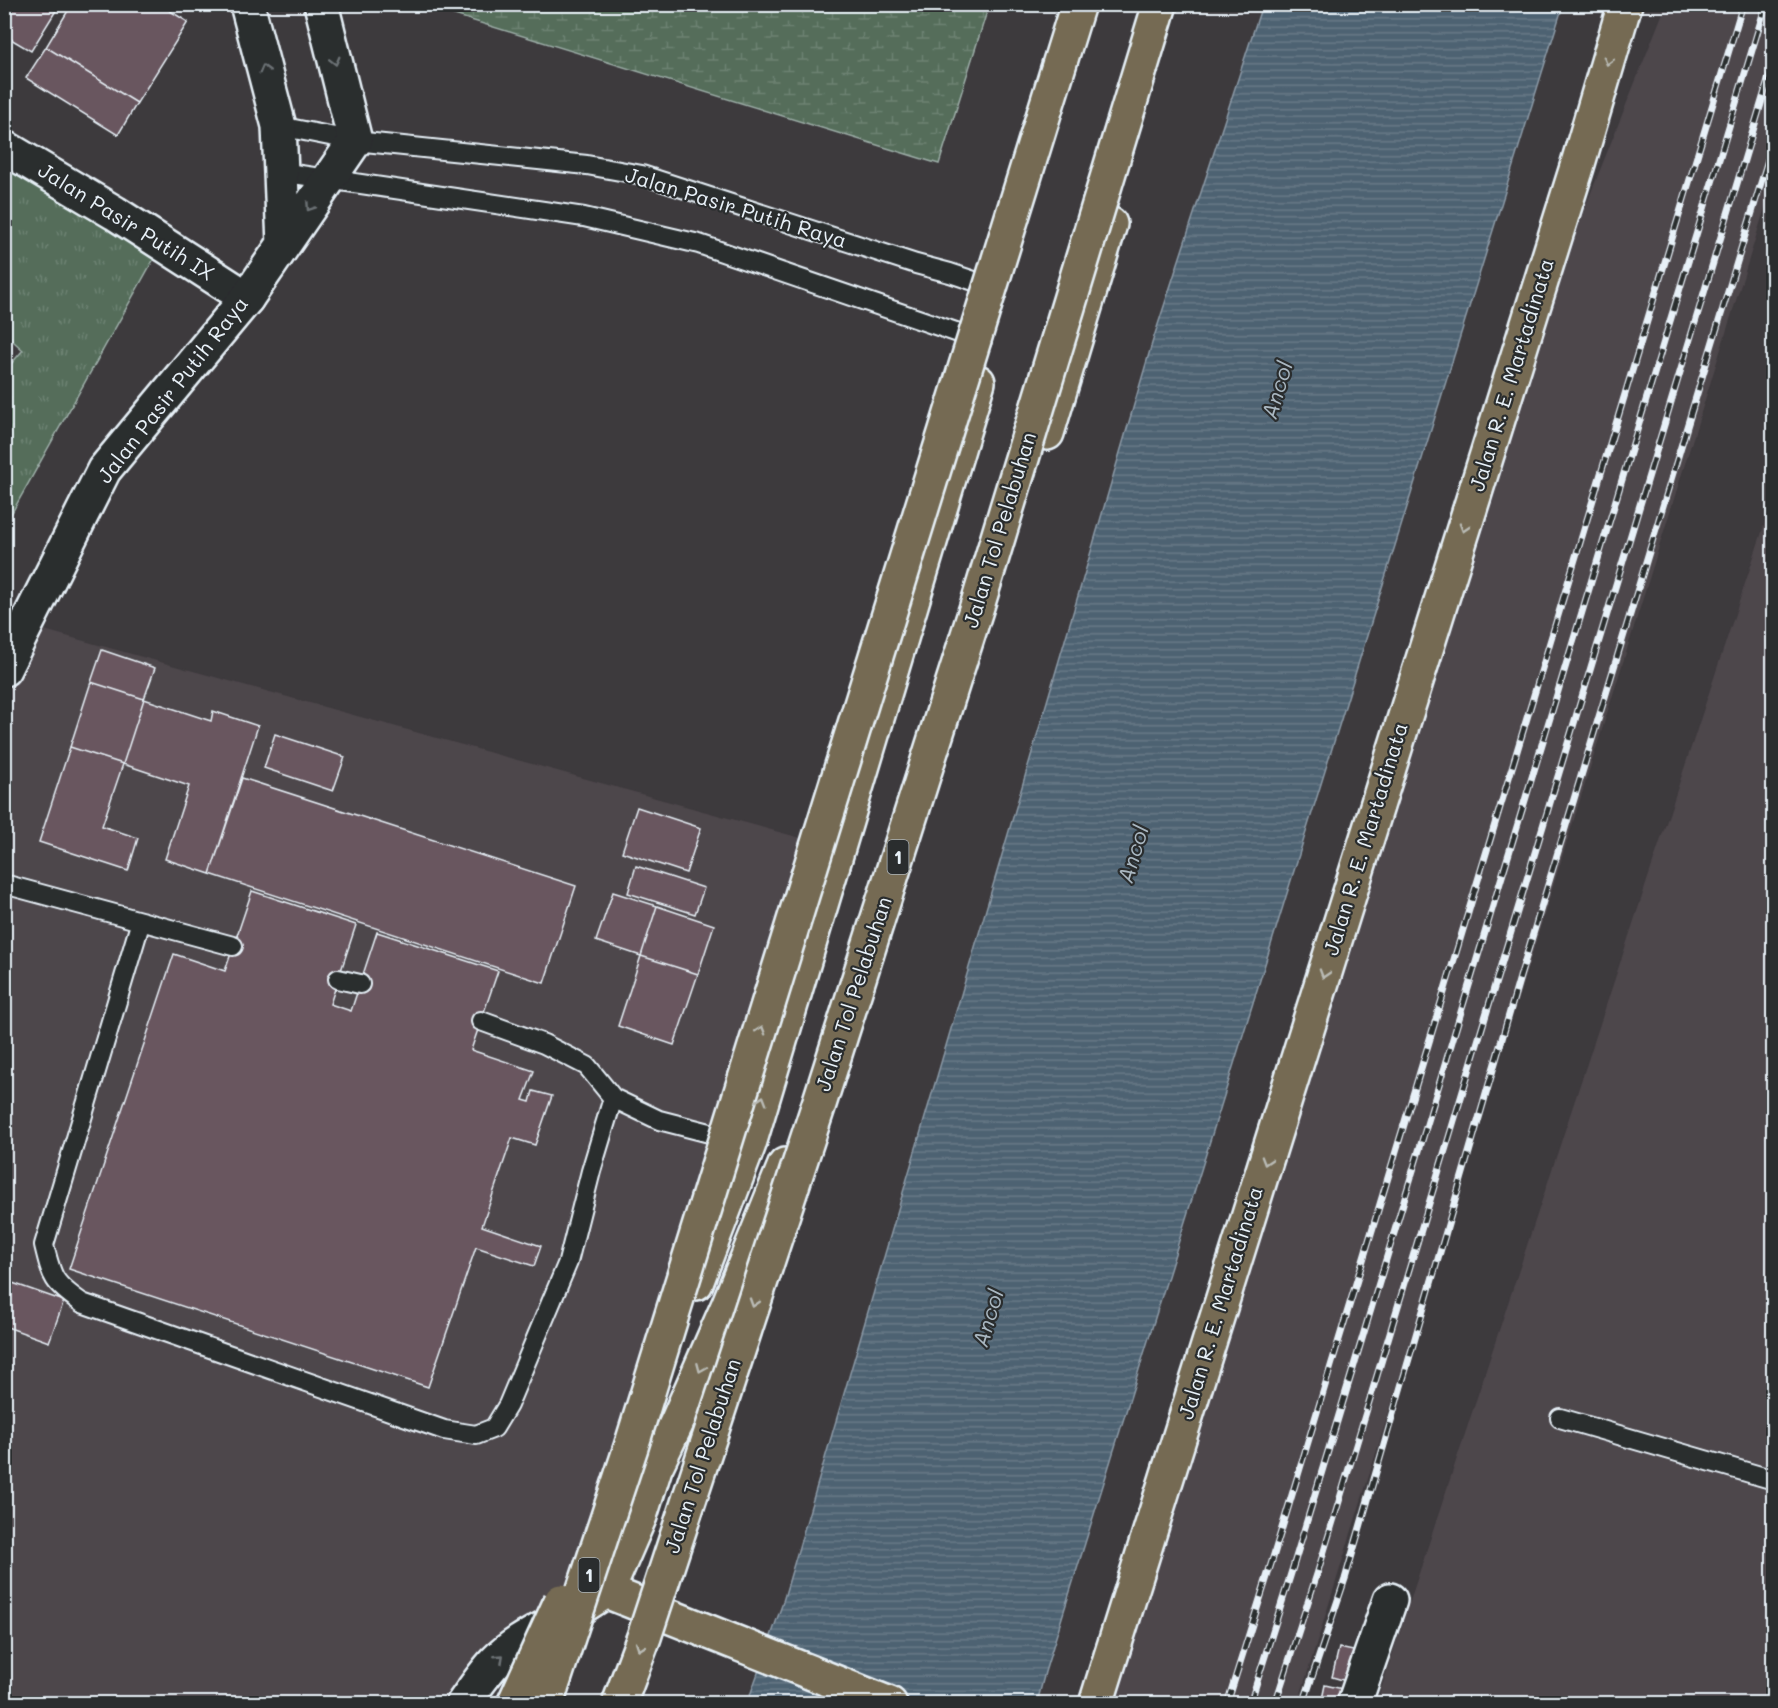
<svg xmlns="http://www.w3.org/2000/svg" width="1778" height="1708" font-family="Mali,sans-serif">
  <style>
    .built { fill: #4d464b }
    .grass { fill: url(#grass-tufts); stroke: #9eafa9; stroke-width: 1.5 }
    .wetland { fill: url(#wetland-marsh); stroke: #9eafa9; stroke-width: 1.5 }
    .water { fill: url(#water-rules); stroke: #8c9ba8; stroke-width: 1.5 }
    .building { fill: #69575f; stroke: #e8f1f8; stroke-width: 1.5 }
    .lines { fill: none; stroke-linecap: round; stroke-linejoin: round }
    .service-casing { stroke: #e8f1f8; stroke-width: 22 }
    .minor-casing { stroke: #e8f1f8; stroke-width: 38 }
    .tertiary-casing { stroke: #e8f1f8; stroke-width: 38 }
    .trunk-casing { stroke: #e8f1f8; stroke-width: 38 }
    .service { stroke: #2a2d2e; stroke-width: 18 }
    .minor { stroke: #2a2d2e; stroke-width: 33 }
    .tertiary { stroke: #2a2d2e; stroke-width: 33 }
    .trunk { stroke: #746b52; stroke-width: 33 }
    .rail-casing { stroke: #e8f1f8; stroke-width: 7 }
    .rail { stroke: #2a2d2e; stroke-width: 4.5; stroke-dasharray: 14; stroke-linecap: butt }
    .motorway-bridge-casing { stroke: #e8f1f8; stroke-width: 38; stroke-linecap: butt }
    .motorway-bridge { stroke: #746b52; stroke-width: 33 }
    .oneway { stroke: #6c7275 }
    .oneway2 { stroke: #babbb6 }
    .labels { text-anchor: middle; stroke-width: 4.5; stroke-linejoin: round; paint-order: stroke }
    .shield { fill: #2a2d2e; stroke: #afb6bb; stroke-width: 1.5 }
    .shield-label { font-size: 20px; font-weight: bold; fill: #e8f1f8 }
    .street-label { font-size: 21px; fill: #e8f1f8; stroke: #2a2d2e }
    .water-label { font-size: 22px; font-style: italic; fill: #aab8c2; stroke: #2a2d2e }
  </style>
  <defs>
    <pattern id="grass-tufts" width="24" height="20" patternUnits="userSpaceOnUse" patternTransform="scale(1.5)"><rect width="24" height="20" fill="#546d5a"/><path d="M3 7l-1-3M5 7V3M7 7l1-3M15 17l-1-3M17 17v-4M19 17l1-3" fill="none" stroke="#6d8272"/></pattern>
    <pattern id="wetland-marsh" width="20" height="14" patternUnits="userSpaceOnUse" patternTransform="scale(1.5)"><rect width="20" height="14" fill="#546d5a"/><path d="M1 5h8M5 5V1M11 12h8M15 12V8" fill="none" stroke="#6d8272"/></pattern>
    <pattern id="water-rules" width="6" height="5" patternUnits="userSpaceOnUse" patternTransform="scale(1.5)"><rect width="6" height="5" fill="#4e6272"/><path d="M0 2.5h6" fill="none" stroke="#687987"/></pattern>
  </defs>
  <rect width="100%" height="100%" fill="#3d3a3d"/>
  <filter id="ink" filterUnits="userSpaceOnUse"><feTurbulence type="fractalNoise" baseFrequency=".0167" numOctaves="2"/><feDisplacementMap in="SourceGraphic" scale="12" xChannelSelector="R" yChannelSelector="G"/><feConvolveMatrix kernelMatrix="1 2 1 2 8 2 1 2 1" color-interpolation-filters="sRGB"/></filter>
  <g filter="url(#ink)">
    <path class="built" d="M1666,5H1773V182L1298,1703L1098,1704L1490,445Z
      M1773,497V1703L1376,1704L1761,535Z
      M26,625L819,843L593,1532L549,1626L464,1703H5L4,669Z"/>
    <path class="grass" d="M5,141L170,230L5,525V371L23,350L5,334Z"/>
    <path class="wetland" d="M422,5H989L939,164Z"/>
    <path class="water" d="M1262,5H1563L1045,1672L1037,1703L747,1704L782,1605L1153,340Z"/>
    <path class="building" d="M4,4H60L31,51L4,35Z
      M72,4H159L188,22L137,103L46,47Z
      M46,47L137,103L118,135L26,78Z
      M102,650L155,668L144,699L91,682Z
      M91,682L144,699L123,764L70,747Z
      M144,699L211,721L213,711L258,726L210,874L165,859L189,786L123,764Z
      M275,734L345,757L333,791L264,768Z
      M70,747L123,764L102,826L138,838L128,871L39,842Z
      M242,778L576,886L544,983L210,874Z
      M637,807L701,828L686,873L622,852Z
      M636,866L704,888L695,914L628,893Z
      M252,891L356,925L330,1004L351,1011L377,932L498,971L471,1050L534,1071L523,1100L530,1102L533,1091L552,1096L535,1145L512,1138L482,1226L541,1246L534,1266L476,1247L428,1387L69,1269L174,954L225,971Z
      M613,892L657,906L641,956L596,941Z
      M657,906L714,925L698,974L641,956Z
      M641,956L698,974L674,1045L618,1026Z
      M4,1280L64,1301L49,1342L4,1326Z
      M1339,1648L1358,1652L1350,1682L1332,1677Z
      M1325,1685L1343,1689L1340,1704H1321Z"/>
    <g class="lines">
      <g class="service-casing">
        <path id="service" d="M279,126L355,141L587,165L642,175L916,264L950,273L998,289
          M280,172L584,217L699,244L982,341
          M4,884L233,946
          M141,921L44,1245C52,1278 53,1283 82,1303L444,1430L476,1435L494,1428L508,1405L568,1262L591,1171L613,1098
          M338,979L360,984
          M481,1021L544,1044L587,1066L613,1098L659,1120L733,1139
          M1560,1418L1774,1480"/>
      </g>
      <g class="minor-casing">
        <path id="minor" d="M4,147L115,213L247,298
          M1354,1704L1390,1600"/>
      </g>
      <g class="tertiary-casing">
        <path id="tertiary" d="M247,4L279,126L284,244
          M4,669L104,470L247,298L355,141L321,4
          M463,1704C473,1690 483,1675 495,1662C514,1642 541,1630 565,1616"/>
      </g>
      <g class="trunk-casing">
        <path id="trunk" d="M1047,433L1110,224
          M696,1283L749,1144L978,382
          M606,1591L890,1704
          M578,1609L606,1591L611,1583L640,1516L655,1468L678,1420L728,1306L785,1165
          M1096,1704L1577,167L1625,4"/>
      </g>
      <use href="#service" class="service"/>
      <use href="#minor" class="minor"/>
      <use href="#tertiary" class="tertiary"/>
      <use href="#trunk" class="trunk"/>
      <g class="rail-casing">
        <path id="rail" d="M1227,1704L1272,1561L1743,4
          M1250,1704L1293,1567L1766,4
          M1275,1704L1318,1571L1774,61
          M1303,1704L1345,1579L1520,977L1774,140"/>
      </g>
      <use href="#rail" class="rail"/>
      <g class="motorway-bridge-casing">
        <path id="motorway-bridge" d="M514,1704L561,1601
          M546,1704L631,1447L1078,4
          M619,1704L644,1637L820,1101L979,600L1160,4"/>
      </g>
      <use href="#motorway-bridge" class="motorway-bridge"/>
    </g>
    <defs><path id="oneway-chevron" d="M-2-3.5L2.5 0L-2 3.5" fill="none" stroke-width="1.6" stroke-linecap="round" stroke-linejoin="round" transform="scale(1.5)"/></defs>
    <g class="oneway">
      <use href="#oneway-chevron" transform="translate(335 61) rotate(76)"/>
      <use href="#oneway-chevron" transform="translate(264 69) rotate(-105)"/>
      <use href="#oneway-chevron" transform="translate(310 207) rotate(124)"/>
      <use href="#oneway-chevron" transform="translate(500 1658) rotate(-43)"/>
    </g>
    <g class="oneway2">
      <use href="#oneway-chevron" transform="translate(1608 61) rotate(106)"/>
      <use href="#oneway-chevron" transform="translate(1464 528) rotate(107)"/>
      <use href="#oneway-chevron" transform="translate(1324 974) rotate(107)"/>
      <use href="#oneway-chevron" transform="translate(761 1030) rotate(-73)"/>
      <use href="#oneway-chevron" transform="translate(762 1100) rotate(-73)"/>
      <use href="#oneway-chevron" transform="translate(1266 1161) rotate(107)"/>
      <use href="#oneway-chevron" transform="translate(754 1303) rotate(108)"/>
      <use href="#oneway-chevron" transform="translate(701 1368) rotate(113)"/>
      <use href="#oneway-chevron" transform="translate(640 1647) rotate(110)"/>
    </g>
  </g>
  <g class="labels">
    <g class="shield">
      <rect x="887.5" y="840" width="21" height="34" rx="4.5"/>
      <rect x="578.5" y="1558" width="21" height="34" rx="4.5"/>
    </g>
    <g class="shield-label">
      <text x="898" y="864">1</text>
      <text x="589" y="1582">1</text>
    </g>
    <g class="street-label">
      <text transform="translate(736 208) rotate(17)" y="7">Jalan Pasir Putih Raya</text>
      <text transform="translate(126 222) rotate(32)" y="7">Jalan Pasir Putih IX</text>
      <text transform="translate(1512 375) rotate(-73)" y="7">Jalan R. E. Martadinata</text>
      <text transform="translate(173 390) rotate(-52)" y="7">Jalan Pasir Putih Raya</text>
      <text transform="translate(1000 530) rotate(-73)" y="7">Jalan Tol Pelabuhan</text>
      <text transform="translate(1366 839) rotate(-73)" y="7">Jalan R. E. Martadinata</text>
      <text transform="translate(854 994) rotate(-72)" y="7">Jalan Tol Pelabuhan</text>
      <text transform="translate(1221 1303) rotate(-73)" y="7">Jalan R. E. Martadinata</text>
      <text transform="translate(703 1456) rotate(-72)" y="7">Jalan Tol Pelabuhan</text>
    </g>
    <g class="water-label">
      <text transform="translate(1277 390) rotate(-73)" y="8">Ancol</text>
      <text transform="translate(1133 854) rotate(-73)" y="8">Ancol</text>
      <text transform="translate(988 1318) rotate(-73)" y="8">Ancol</text>
    </g>
  </g>
  <rect width="1778" height="1708" fill="none" stroke="#2a2d2e" stroke-width="24"/>
  <rect x="12" y="12" width="1754" height="1684" fill="none" stroke="#e8f1f8" stroke-width="2" filter="url(#ink)"/>
</svg>
